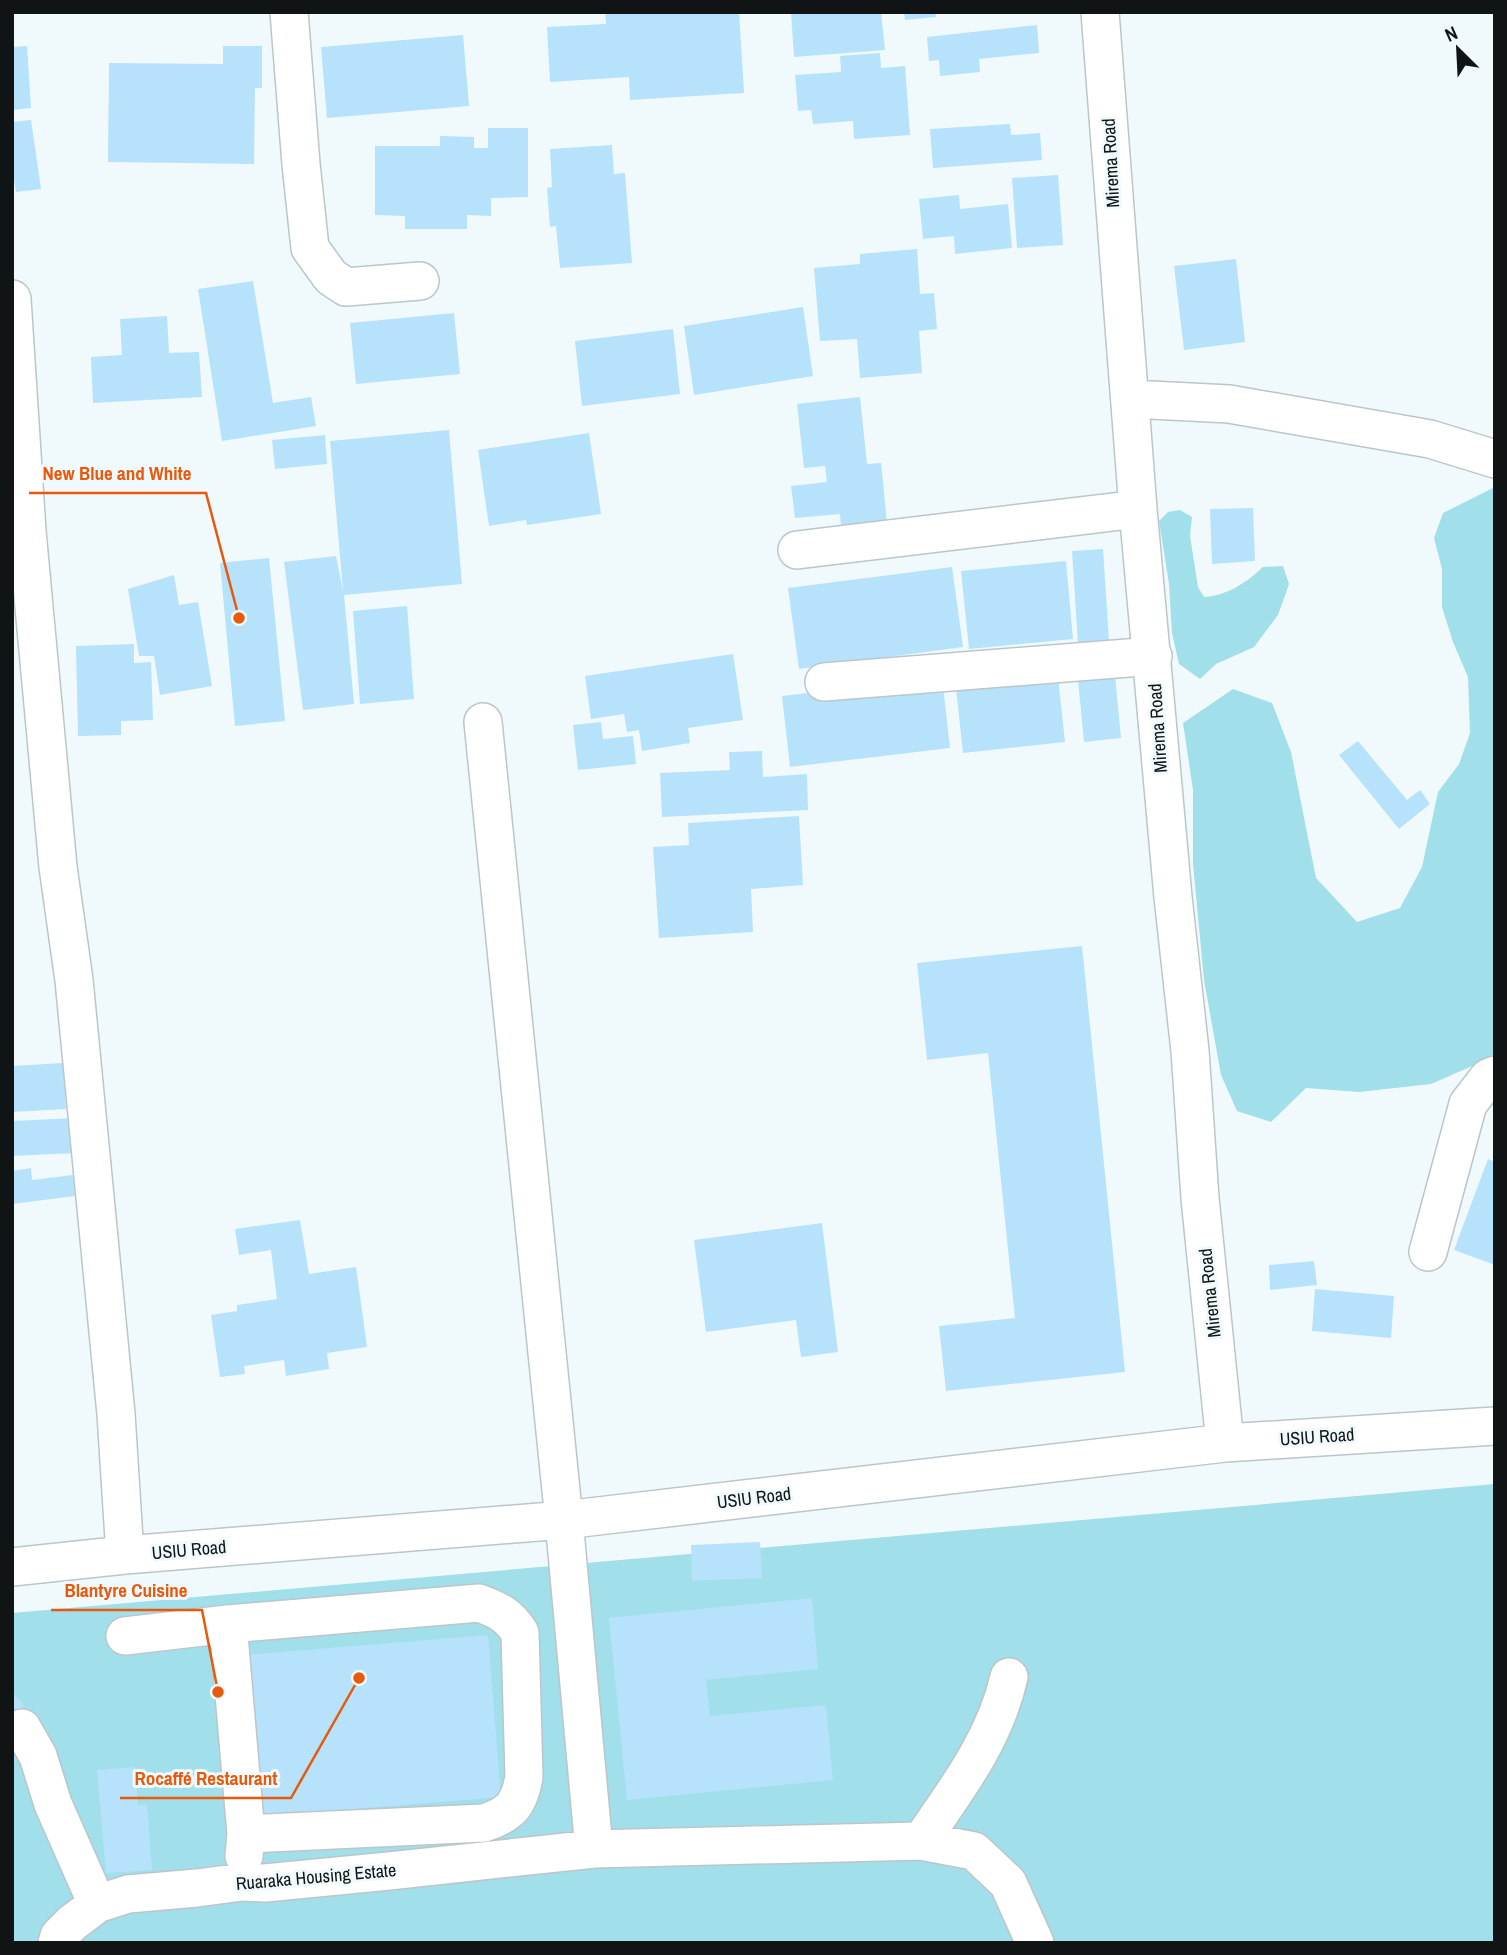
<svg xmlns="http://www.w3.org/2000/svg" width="1507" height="1955" font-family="'Archivo Narrow',sans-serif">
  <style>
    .green { fill: #a1dfeb }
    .building { fill: #b6e3fb }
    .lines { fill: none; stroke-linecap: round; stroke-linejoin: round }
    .minor-casing { stroke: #bcc6c8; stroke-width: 40 }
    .minor { stroke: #fff; stroke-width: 37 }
    .labels { text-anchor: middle; stroke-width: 6; stroke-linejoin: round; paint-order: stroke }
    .street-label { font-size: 18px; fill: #101415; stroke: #f0fafc }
    .leader { fill: none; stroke: #e8590c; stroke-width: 2.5 }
    .callout-dot { fill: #e8590c; stroke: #f0fafc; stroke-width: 2.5 }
    .callout-label { font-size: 19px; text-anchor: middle; font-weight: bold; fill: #e8590c; stroke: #f0fafc; stroke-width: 6; stroke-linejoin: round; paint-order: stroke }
  </style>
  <rect width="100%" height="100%" fill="#f0fafc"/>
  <path class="green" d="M1495,487V1056L1431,1084L1359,1092L1306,1088L1271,1122L1237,1111L1221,1075L1204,980L1193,864V790L1183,723L1233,689L1272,703L1291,752L1316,878L1357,922L1400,908L1422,867L1438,792L1459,764L1470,733L1468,677L1453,642L1442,607V569L1434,538L1443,513Z
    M1180,510L1192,517L1190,536L1198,587L1204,597C1227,596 1247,582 1263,567L1283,566L1289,584L1278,615L1254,647L1216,664L1200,679L1179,664L1172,633L1169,584L1159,521L1168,512Z
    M1495,1484V1943H12V1613Z"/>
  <path class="building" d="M605,12H739L744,93L630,100L629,77L550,82L547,27L606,24Z
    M791,12H881L885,50L794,57Z
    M904,12H935L936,17L905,20Z
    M1037,25L1039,53L979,59L980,72L940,76L939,60L929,61L927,37Z
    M463,35L469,106L327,118L321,47Z
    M27,46L31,108L12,110V47Z
    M223,46H262V88H255L254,164L108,162L109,63L223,64Z
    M880,53L881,68L905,66L910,135L854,139L853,121L813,124L811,110L798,111L795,75L841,72L840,56Z
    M31,120L41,189L16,192L12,166V122Z
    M1010,124L1011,135L1040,133L1042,160L933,168L930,129Z
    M488,128H528V197L491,198V216L467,215V229H405V216L375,215V146H440V136L474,137V148H488Z
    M612,145L614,174L625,173L632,263L560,268L556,226L550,227L547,188L552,187L550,149Z
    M1058,175L1063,245L1017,248L1012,178Z
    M959,195L960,209L1008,204L1012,248L955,254L954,236L923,239L919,199Z
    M917,249L920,294L934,293L937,329L919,331L922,373L860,378L857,339L820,341L814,268L860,264V254Z
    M1236,259L1245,342L1184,350L1174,266Z
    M253,281L273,403L311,397L316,426L222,441L198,289Z
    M803,307L813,376L694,395L684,326Z
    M454,313L460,374L356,384L350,323Z
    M167,316L169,353L199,352L202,397L93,403L91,357L122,355L120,319Z
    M673,329L680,394L582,406L575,341Z
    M860,397L867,464L881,463L888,533L842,538L840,514L795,518L791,486L827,482L825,466L804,468L797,404Z
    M449,430L462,584L344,595L354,704L303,710L284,562L336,556L343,591L330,441Z
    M589,433L601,514L527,525L526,520L489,526L478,450Z
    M325,435L327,464L275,469L272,440Z
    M1253,508L1255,561L1212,564L1210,509Z
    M1103,549L1109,641L1078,644L1072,551Z
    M269,558L285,721L235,726L220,563Z
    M1066,561L1073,639L969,649L961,571Z
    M952,567L963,647L799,669L788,588Z
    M174,575L179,605L198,602L212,686L160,695L154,656H139L128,589Z
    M407,606L414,699L360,704L353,611Z
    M134,644V663L151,662L153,720L121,721V735L78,736L76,646Z
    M733,654L743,720L688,728L690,743L642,751L639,730L627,732L624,714L591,719L585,676Z
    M1114,665L1121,738L1084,742L1077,669Z
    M1057,668L1065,742L963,753L955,679Z
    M942,677L950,748L790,767L782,696Z
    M601,722L603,739L633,736L636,764L578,770L573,725Z
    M1358,741L1407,800L1420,790L1430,804L1399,829L1339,755Z
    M762,751L763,777L807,774L808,810L662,817L660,773L730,770L729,752Z
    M799,816L803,885L751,889L753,932L659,938L653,847L689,845L688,823Z
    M1082,946L1125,1372L946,1391L939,1326L1015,1318L988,1053L927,1060L917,963Z
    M63,1063L66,1109L12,1112V1066Z
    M75,1118L76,1153L12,1156V1121Z
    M1488,1159L1495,1162V1265L1454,1250Z
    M31,1168L32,1180L73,1175L75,1196L12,1204V1171Z
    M300,1220L309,1274L356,1267L367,1347L327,1353L329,1369L286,1376L284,1360L244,1366L245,1374L220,1377L211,1315L237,1311V1305L277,1299L271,1250L239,1255L235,1229Z
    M822,1223L838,1352L801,1357L796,1320L706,1332L694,1240Z
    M1314,1261L1317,1285L1270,1290L1269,1265Z
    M1315,1289L1394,1296L1391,1338L1312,1331Z
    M760,1542L762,1578L692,1581L691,1545Z
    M812,1598L818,1669L706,1680L710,1716L826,1705L833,1780L627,1800L609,1618Z
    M488,1635L501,1797L256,1817L244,1655Z
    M12,1692L24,1705L12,1716Z
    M12,1732L29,1749L12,1764Z
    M135,1767L138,1805L147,1804L152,1870L106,1873L97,1770Z"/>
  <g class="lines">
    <g class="minor-casing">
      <path id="minor" d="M289,12L301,164L310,248L331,277L346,287L420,281
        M1100,12L1138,509L1173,897L1190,1051L1200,1198L1225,1443
        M12,299L27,531L58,867L74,980L116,1414L125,1555
        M1131,399L1229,404L1430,439L1495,459
        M797,550L1138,509
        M824,682L1153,656
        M1428,1252L1468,1104L1488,1078L1495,1075
        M12,1567L125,1555L564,1520L1225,1443L1495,1426
        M228,1624L246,1834L244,1856
        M125,1636L228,1624L479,1603C498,1610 509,1615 520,1633L524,1777C519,1805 511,1814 484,1823L246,1834
        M22,1728L38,1756L53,1804L97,1904
        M921,1841C957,1789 995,1739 1009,1677
        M594,1849L921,1841L974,1851L1008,1883L1035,1943
        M57,1943L59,1936L72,1923L97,1904L128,1894L197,1888L242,1882L265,1883L389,1871L594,1849L564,1520L483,722"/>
    </g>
    <use href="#minor" class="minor"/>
  </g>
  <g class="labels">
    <g class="street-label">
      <text transform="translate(1111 163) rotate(-93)" y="6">Mirema Road</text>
      <text transform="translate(1158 728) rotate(-94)" y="6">Mirema Road</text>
      <text transform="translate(1210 1293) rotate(-96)" y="6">Mirema Road</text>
      <text transform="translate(1317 1437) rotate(-4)" y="6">USIU Road</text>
      <text transform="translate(754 1498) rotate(-7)" y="6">USIU Road</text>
      <text transform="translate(189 1550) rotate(-5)" y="6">USIU Road</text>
      <text transform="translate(316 1877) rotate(-5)" y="6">Ruaraka Housing Estate</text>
    </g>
  </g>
  <path class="leader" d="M239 618L206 493H29M218 1692L202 1610H51M359 1678L291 1798H120"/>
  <g class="callout-dot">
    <circle cx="239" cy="618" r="7"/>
    <circle cx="218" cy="1692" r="7"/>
    <circle cx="359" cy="1678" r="7"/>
  </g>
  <g class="callout-label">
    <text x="117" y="480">New Blue and White</text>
    <text x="126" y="1597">Blantyre Cuisine</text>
    <text x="206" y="1785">Rocaffé Restaurant</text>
  </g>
  <rect width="1507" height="1955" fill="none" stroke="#101415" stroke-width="28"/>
  <g transform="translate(1458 49) rotate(336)" stroke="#f0fafc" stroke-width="5" paint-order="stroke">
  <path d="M0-5L12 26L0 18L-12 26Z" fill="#101415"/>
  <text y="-10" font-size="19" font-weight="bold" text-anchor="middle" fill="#101415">N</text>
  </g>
</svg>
